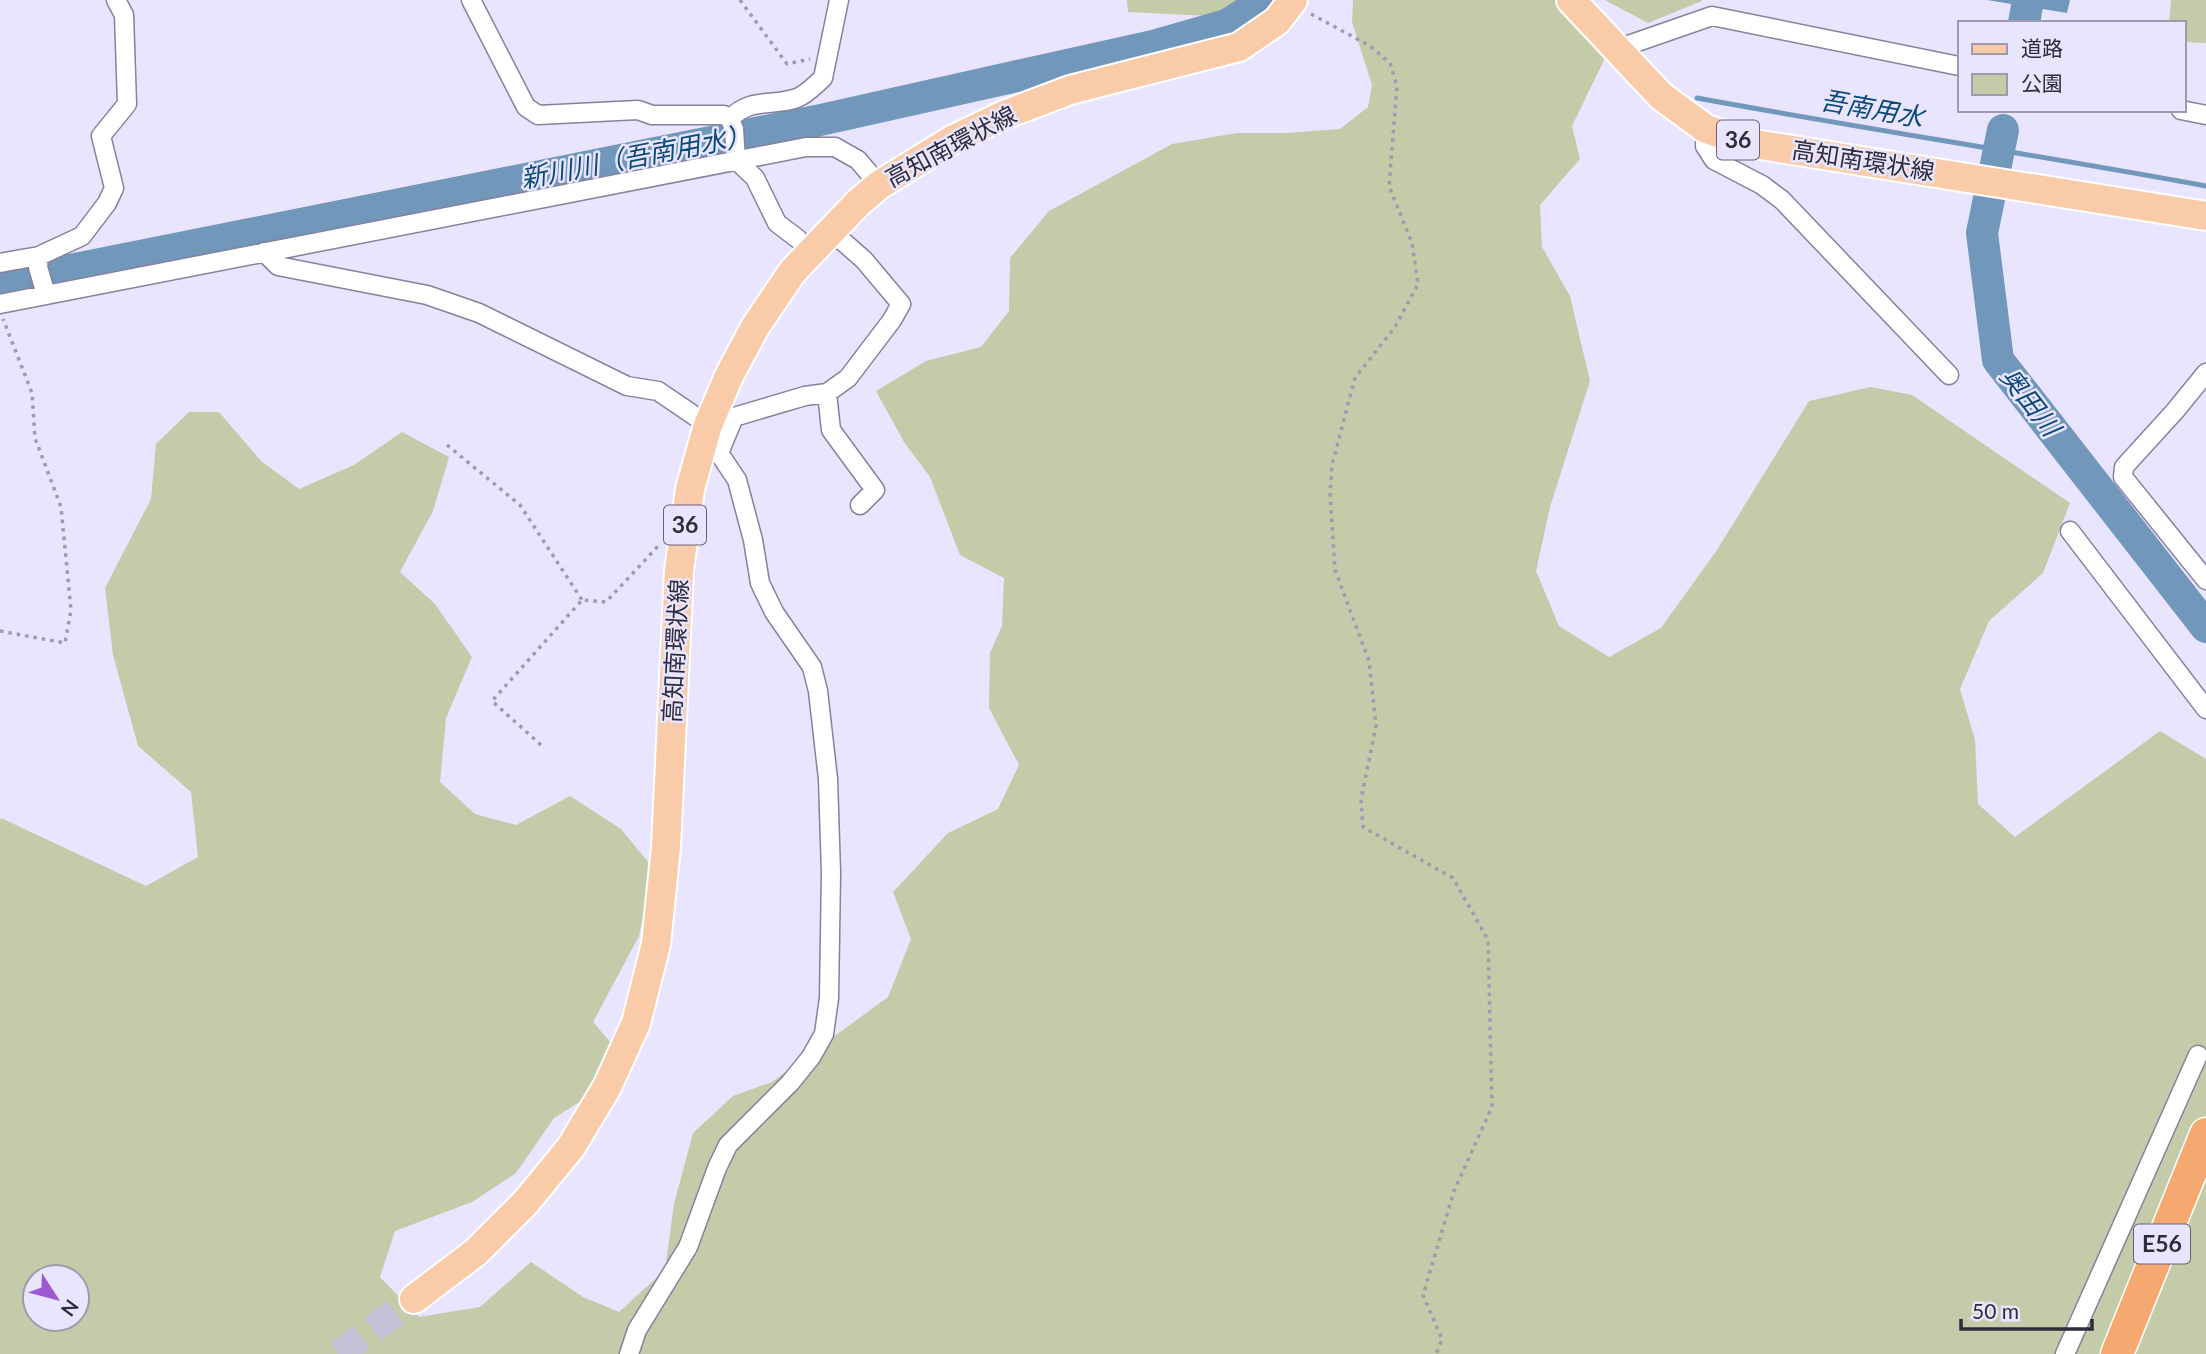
<svg xmlns="http://www.w3.org/2000/svg" width="2206" height="1354" font-family="Lato,'Noto Sans JP',sans-serif">
  <style>
    .green { fill: #c3cba9; fill-rule: evenodd }
    .water { fill: #7197bb }
    .lines { fill: none; stroke-linecap: round; stroke-linejoin: round }
    .stream { stroke: #7197bb; stroke-width: 5 }
    .river { stroke: #7197bb; stroke-width: 32 }
    .primary-tunnel { stroke: #c4c0d7; stroke-width: 28; stroke-dasharray: 28 14; stroke-linecap: butt }
    .minor-casing { stroke: #85819e; stroke-width: 21 }
    .primary-casing { stroke: #fff; stroke-width: 32 }
    .motorway-casing { stroke: #fff; stroke-width: 35 }
    .path { stroke: #9e9baf; stroke-width: 3.5; stroke-dasharray: 3.5 5; stroke-linecap: butt }
    .minor { stroke: #fff; stroke-width: 18 }
    .primary { stroke: #f9cba9; stroke-width: 28 }
    .motorway { stroke: #f5a870; stroke-width: 32 }
    .labels { text-anchor: middle; stroke-width: 5; stroke-linejoin: round; paint-order: stroke }
    .shield { fill: #e9e5ff; stroke: #666474; stroke-width: 2 }
    .shield-label { font-size: 23px; font-weight: bold; fill: #2e2c38 }
    .street-label { font-size: 24px; fill: #2e2c38; stroke: #e9e5ff }
    .water-label { font-size: 26px; font-style: italic; fill: #0a4978; stroke: #e9e5ff }
  </style>
  <rect width="100%" height="100%" fill="#e9e5ff"/>
  <path class="green" d="M1127,0H1243L1209,16L1128,12Z
    M1353,0H1559L1607,54L1572,126L1580,159L1540,205L1542,247L1570,296L1590,381L1550,507L1536,571L1559,626L1609,657L1661,628L1717,550L1809,401L1871,387L1912,395L2070,503L2043,573L1989,621L1960,689L1975,740L1978,804L2015,837L2160,731L2206,759V1354H0V820L1,818L146,886L198,857L191,792L138,746L113,655L105,588L151,499L156,444L189,412H219L261,461L299,489L354,465L402,432L449,457L433,511L400,572L435,604L472,657L446,718L440,782L475,814L516,825L570,796L621,829L653,868L639,936L593,1022L612,1044L592,1094L554,1118L516,1173L472,1202L395,1231L380,1277L419,1317L480,1307L531,1262L583,1297L619,1312L665,1270L674,1204L693,1133L733,1096L772,1082L888,997L911,939L893,892L948,833L998,809L1019,765L989,708L990,653L1002,626L1004,578L960,555L930,477L904,442L876,391L926,361L981,347L1009,311L1010,258L1049,211L1172,144L1237,133H1286L1340,129L1368,107L1372,85L1352,22ZM35,1277H77V1319H35Z
    M1605,0H1702V1L1648,23Z
    M2171,0H2206V43L2183,42V23H2169Z"/>
  <path class="water" d="M1987,0H2070L2067,13Z"/>
  <g class="lines">
    <path class="stream" d="M1697,98C1866,129 2037,155 2206,186"/>
    <path class="river" d="M2024,23L2028,0
      M2003,130L1982,233L1998,360L2206,627
      M0,284L816,121L1157,45L1227,25L1257,6L1262,0"/>
    <path class="primary-tunnel" d="M339,1354L414,1299"/>
    <g class="minor-casing">
      <path id="minor" d="M471,0L526,107L538,115L638,110L652,115H724L730,119
        M1617,49L1712,16L1959,66
        M2181,110L2206,115
        M1706,129L1705,146L1714,160L1762,185L1782,200L1949,375
        M798,239L777,223L755,178L736,160L734,129L730,119C750,97 772,107 797,98C807,94 815,85 823,78L839,0
        M264,252L278,266L427,295L479,313L627,386L658,391L708,425L716,428
        M0,263L39,256
        M46,295L38,267L39,256L82,236L107,203L114,188L101,136L127,104L124,15L116,0
        M0,304L806,147H835L858,160L879,185
        M2206,373L2175,411L2124,467L2123,477L2206,580
        M827,393L831,430L875,490L860,505
        M2070,531L2206,709
        M629,1354L637,1330L688,1247L717,1168L728,1145L790,1083L811,1057L824,1034L829,998L831,873L828,779L818,691L812,667L774,612L760,583L753,540L737,480L719,453L734,417L805,396L827,393L848,378L892,320L901,304L864,260L831,231
        M2065,1354L2198,1055"/>
    </g>
    <g class="primary-casing">
      <path id="primary" d="M1571,0L1661,96L1706,129L1748,143L2206,216
        M414,1299L476,1252L526,1202L571,1147L607,1087L636,1023L656,944L666,847L679,571L690,489L708,425L729,376L755,327L793,271L858,203L879,185L954,139L1004,115L1070,90L1239,47L1277,21L1293,0"/>
    </g>
    <g class="motorway-casing">
      <path id="motorway" d="M2117,1354L2206,1134"/>
    </g>
    <path class="path" d="M740,0L787,64L810,59
      M1311,14L1370,46L1390,63L1397,86L1389,186L1412,243L1418,284L1395,327L1355,378L1332,465L1330,493L1335,570L1369,661L1376,726L1361,799L1363,827L1453,878L1488,940L1492,1107L1454,1191L1423,1295L1442,1339L1436,1354
      M447,445L520,505L582,600
      M0,631L65,643L71,610L61,507L35,438L32,393L3,319
      M541,745L492,701L582,600L606,602L660,544"/>
    <use href="#minor" class="minor"/>
    <use href="#primary" class="primary"/>
    <use href="#motorway" class="motorway"/>
  </g>
  <g class="labels">
    <g class="shield">
      <rect x="1717" y="120.5" width="42" height="39" rx="5"/>
      <rect x="664" y="505.5" width="42" height="39" rx="5"/>
      <rect x="2134" y="1224.5" width="56" height="39" rx="5"/>
    </g>
    <g class="shield-label">
      <text x="1738" y="148">36</text>
      <text x="685" y="533">36</text>
      <text x="2162" y="1252">E56</text>
    </g>
    <g class="street-label">
      <text transform="translate(951 147) rotate(-28)" y="8">高知南環状線</text>
      <text transform="translate(1863 161) rotate(9)" y="8">高知南環状線</text>
      <text transform="translate(676 651) rotate(-87)" y="8">高知南環状線</text>
    </g>
    <g class="water-label">
      <text transform="translate(1872 109) rotate(10)" y="9">吾南用水</text>
      <text transform="translate(636 157) rotate(-11)" y="9">新川川（吾南用水）</text>
      <text transform="translate(2030 402) rotate(52)" y="9">奥田川</text>
    </g>
  </g>
  <rect x="1958" y="21" width="228" height="91" fill="#e9e5ff" stroke="#9e9baf" stroke-width="2"/>
  <rect x="1972" y="44" width="35" height="10" fill="#f9cba9" stroke="#9e9baf" stroke-width="2"/>
  <text x="2021" y="56" font-size="21" fill="#2e2c38">道路</text>
  <rect x="1972" y="74" width="35" height="21" fill="#c3cba9" stroke="#9e9baf" stroke-width="2"/>
  <text x="2021" y="91" font-size="21" fill="#2e2c38">公園</text>
  <g transform="translate(56 1298) rotate(126)"><circle r="33" fill="#e9e5ff" stroke="#9e9baf" stroke-width="2"/>
  <path d="M0-5L12 26L0 18L-12 26Z" fill="#9c5ad0"/>
  <text y="-10" font-size="19" font-weight="bold" text-anchor="middle" fill="#2e2c38">N</text>
  </g>
  <path d="M1961 1319v10h131v-10" fill="none" stroke="#2e2c38" stroke-width="3.5"/>
  <text x="1972" y="1319" font-size="21" fill="#2e2c38" stroke="#e9e5ff" stroke-width="5" paint-order="stroke">50 m</text>
</svg>
